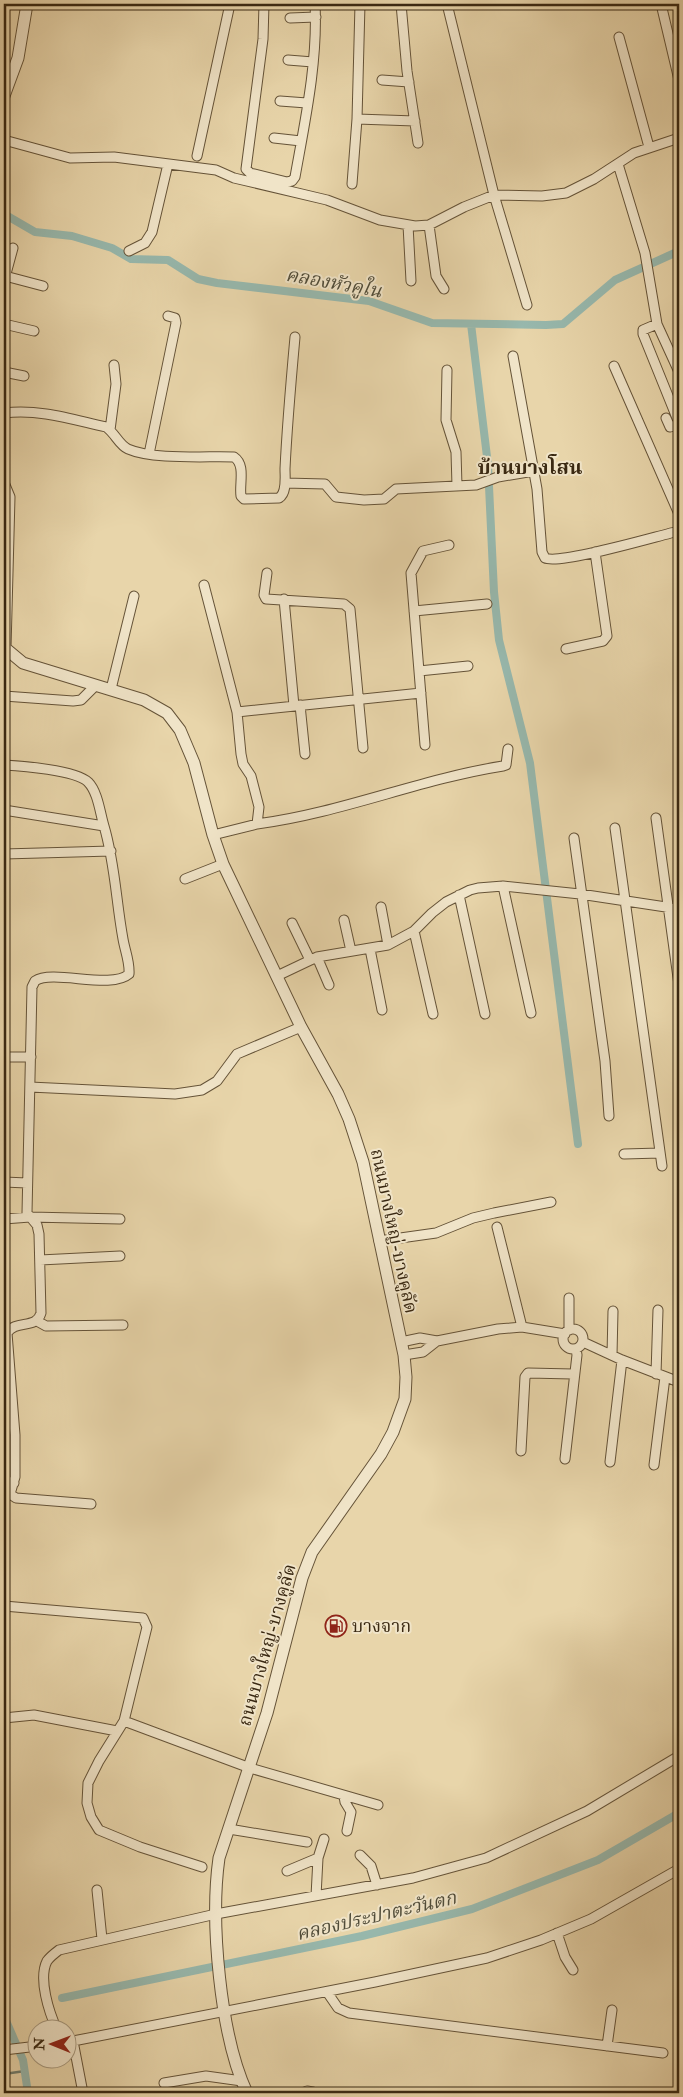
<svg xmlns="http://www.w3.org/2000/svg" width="683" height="2097" font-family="'IM FELL Double Pica','Noto Serif Thai',serif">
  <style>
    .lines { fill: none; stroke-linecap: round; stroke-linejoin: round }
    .stream { stroke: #717e6f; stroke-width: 2.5 }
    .canal { stroke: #97b8ad; stroke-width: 8 }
    .minor-tunnel { stroke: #c5b28c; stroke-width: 9; stroke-dasharray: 9 4.5; stroke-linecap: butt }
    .minor-casing { stroke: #655338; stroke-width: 11 }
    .tertiary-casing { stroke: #655338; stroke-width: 13 }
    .minor { stroke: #f0e4c8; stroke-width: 9 }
    .tertiary { stroke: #f0e4c8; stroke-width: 11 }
    .labels { text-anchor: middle; stroke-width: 4; stroke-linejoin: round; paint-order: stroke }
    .street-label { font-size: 18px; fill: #392812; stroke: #f0e4c8 }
    .poi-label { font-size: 18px; fill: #392812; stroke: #f0e4c8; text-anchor: start }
    .water-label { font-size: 19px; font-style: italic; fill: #504c39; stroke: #f0e4c8 }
    .quarter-label { font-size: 20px; font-weight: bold; fill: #392812; stroke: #f0e4c8 }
  </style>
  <rect width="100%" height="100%" fill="#e8d5aa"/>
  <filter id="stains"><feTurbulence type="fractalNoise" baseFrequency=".004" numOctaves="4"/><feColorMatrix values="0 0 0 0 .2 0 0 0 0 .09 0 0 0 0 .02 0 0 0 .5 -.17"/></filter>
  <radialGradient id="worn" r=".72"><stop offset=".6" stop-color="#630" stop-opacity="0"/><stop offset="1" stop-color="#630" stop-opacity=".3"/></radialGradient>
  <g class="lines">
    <path class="stream" d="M4,2074L25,2071"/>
    <path class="canal" d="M4,214L35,232L72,236L112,248L131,259L168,260L198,279L217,283L369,301L432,323L546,325L563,324L615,280L679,251
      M471,324L488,465L494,592L499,640L530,763L578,1144
      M62,1998L362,1936L472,1909L598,1860L679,1813
      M4,2016L23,2060L28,2093"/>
    <path class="minor-tunnel" d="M313,2092L321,2093"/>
    <g class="minor-casing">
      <path id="minor" d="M264,4L263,39L246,169L250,173L287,182L292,181L295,177C305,121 318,61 315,4
        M401,4L407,71L418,143
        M447,4L494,195L527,305
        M661,4L679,80
        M290,18L316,17
        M619,37L649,147
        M288,60L313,62
        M382,80L409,82
        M280,101L307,103
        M357,119L415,121
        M274,138L301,141
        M4,140L70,158L114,157L216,170L234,178L327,200L380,220L415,226L429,225L464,207L494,195L542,196L566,193L594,179L634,153L679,138
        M197,156L230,4
        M618,164L645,253L657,324L679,372
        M352,184L357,119L360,4
        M408,225L411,281
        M429,225L436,276L444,289
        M129,251L145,243L152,232L168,164
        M5,276L43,286
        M4,281L13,248
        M4,324L34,331
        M657,324L643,330V334L677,418
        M513,356L537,489L542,552L545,558C560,565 657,536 679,531
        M614,366L679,514
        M447,370L446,420L456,452L457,486
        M4,372L24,376
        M4,413C41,409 70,419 106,427C115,433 119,445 128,449C153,460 206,456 234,457C246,465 239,484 241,496L244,499L279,498C287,493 285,478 285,469C287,425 291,381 295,337
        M666,418L670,427L679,425
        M110,430L116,384L114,365
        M149,454L176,323L175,318L168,316
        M285,483L325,484L336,497L364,500L384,499L396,489L476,485L498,477L534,471
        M267,573L264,595L266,599L344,604L350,609L363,748
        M204,585L237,712
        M284,599L294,706
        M414,611L487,604
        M566,649L603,641L607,636L595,552
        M419,671L468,666
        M111,689L134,596
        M4,696L73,701L81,700L96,685
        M300,705L305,754
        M425,745L411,573L423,551L449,545
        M4,765C22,766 75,770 88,782C98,792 100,813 104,826
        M4,810L104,826C115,863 116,901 123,939C125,951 130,962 129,974C111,990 53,969 35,981L32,987L27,1213L37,1225L39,1234L41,1313C36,1330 16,1319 7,1333L15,1435V1477L10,1494L4,1496
        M656,818L679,985
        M257,824C341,813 420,779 503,766L506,765L508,749
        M615,828L662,1166
        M213,835L257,824L259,807L251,776L243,764L241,754L237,712L421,693
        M574,838L605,1061L609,1116
        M4,854L111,851
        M185,879L223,864
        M503,886L531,1013
        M459,895L485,1014
        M381,907L388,945
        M344,920L351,951
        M292,923L310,960
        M414,931L433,1014
        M370,949L382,1010
        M317,957L329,985
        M277,976L317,957L388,945L414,931L432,913L446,902L470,890L478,888L503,886L580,894L679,909
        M4,1057H31
        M30,1087L175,1094L202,1090L217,1081L237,1054L301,1027
        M624,1154L660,1153
        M4,1182L27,1183
        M4,1219L30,1217L120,1219
        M497,1227L522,1327
        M379,1241L436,1233L473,1218L494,1213L551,1202
        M40,1260L120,1256
        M37,1321L46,1326L123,1325
        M563 1339a10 10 0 1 1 20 0a10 10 0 1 1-20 0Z
        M569,1330V1298
        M401,1342L420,1338L437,1341L498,1329L522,1327L565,1334
        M583,1342L622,1360L679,1382
        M404,1355L423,1352L437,1341
        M612,1355L613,1311
        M656,1374L658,1310
        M521,1451L525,1377L528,1373L573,1374
        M565,1459L577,1355L576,1349
        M610,1462L622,1360
        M654,1465L665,1377
        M4,1482L14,1483
        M10,1494L16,1498L91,1504
        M4,1606L143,1618L147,1627L124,1721L99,1761L88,1783L87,1803L91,1817L99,1830L140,1847L202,1867
        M4,1718L34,1715L117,1731
        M124,1721L250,1768L378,1805
        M344,1796L345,1802L351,1812L347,1831
        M229,1829L307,1842
        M360,1855L371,1866L377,1885
        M287,1871L318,1858
        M97,1890L102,1939
        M316,1896L318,1858L324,1839
        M557,1933L565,1957L573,1970
        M327,1992L338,2008L349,2013L663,2053
        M57,2030C49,2012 38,1979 47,1961C50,1957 55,1953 59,1950L216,1914L413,1878L486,1858L587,1811L679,1756
        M73,2041L83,2093
        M68,2042L375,1982L487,1958L541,1940L591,1919L679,1869
        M607,2046L612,2010
        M4,2050L38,2046
        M164,2083L206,2076L242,2081
        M302,2093L307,2091L313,2092"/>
    </g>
    <g class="tertiary-casing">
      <path id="tertiary" d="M4,96L18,58L27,4
        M4,485L9,497L5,648L23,663L144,700L167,713L180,730L194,763L213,835L223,864L301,1027L338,1094L349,1119L363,1162L404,1355L406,1377L405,1399L393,1432L381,1454L312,1552L302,1578L267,1713L219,1858C210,1921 220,2035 247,2093"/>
    </g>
    <use href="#minor" class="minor"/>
    <use href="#tertiary" class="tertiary"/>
  </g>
  <defs>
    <g id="fuel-ring" transform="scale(1.125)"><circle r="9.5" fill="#f0e4c8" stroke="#8f2418" stroke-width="1.5"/><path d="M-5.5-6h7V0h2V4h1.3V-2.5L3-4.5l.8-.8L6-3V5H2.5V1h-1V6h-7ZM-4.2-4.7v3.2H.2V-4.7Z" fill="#8f2418"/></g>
  </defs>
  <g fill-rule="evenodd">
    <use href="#fuel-ring" x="336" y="1626"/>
  </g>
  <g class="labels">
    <g class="street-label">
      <text transform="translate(394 1231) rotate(78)" y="6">ถนนบางใหญ่-บางคูลัด</text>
      <text transform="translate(267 1645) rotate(-74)" y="6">ถนนบางใหญ่-บางคูลัด</text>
    </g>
    <g class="poi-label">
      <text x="352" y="1632">บางจาก</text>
    </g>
    <g class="water-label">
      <text transform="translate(334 282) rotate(10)" y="7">คลองหัวคูใน</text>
      <text transform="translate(376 1915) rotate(-13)" y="7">คลองประปาตะวันตก</text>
    </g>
    <g class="quarter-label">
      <text x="530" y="474">บ้านบางโสน</text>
    </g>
  </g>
  <rect width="683" height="2097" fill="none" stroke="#e8d5aa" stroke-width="20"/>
  <rect x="5" y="5" width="673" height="2087" fill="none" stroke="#392812" stroke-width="2.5"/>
  <rect x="10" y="10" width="663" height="2077" fill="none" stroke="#392812"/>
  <g transform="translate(52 2044) rotate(271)"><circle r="24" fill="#f0e4c8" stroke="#a7997f"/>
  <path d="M0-4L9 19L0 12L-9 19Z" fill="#8f2418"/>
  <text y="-8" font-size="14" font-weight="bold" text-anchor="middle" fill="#392812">N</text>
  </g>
  <rect width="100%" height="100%" filter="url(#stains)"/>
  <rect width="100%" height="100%" fill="url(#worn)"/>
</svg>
